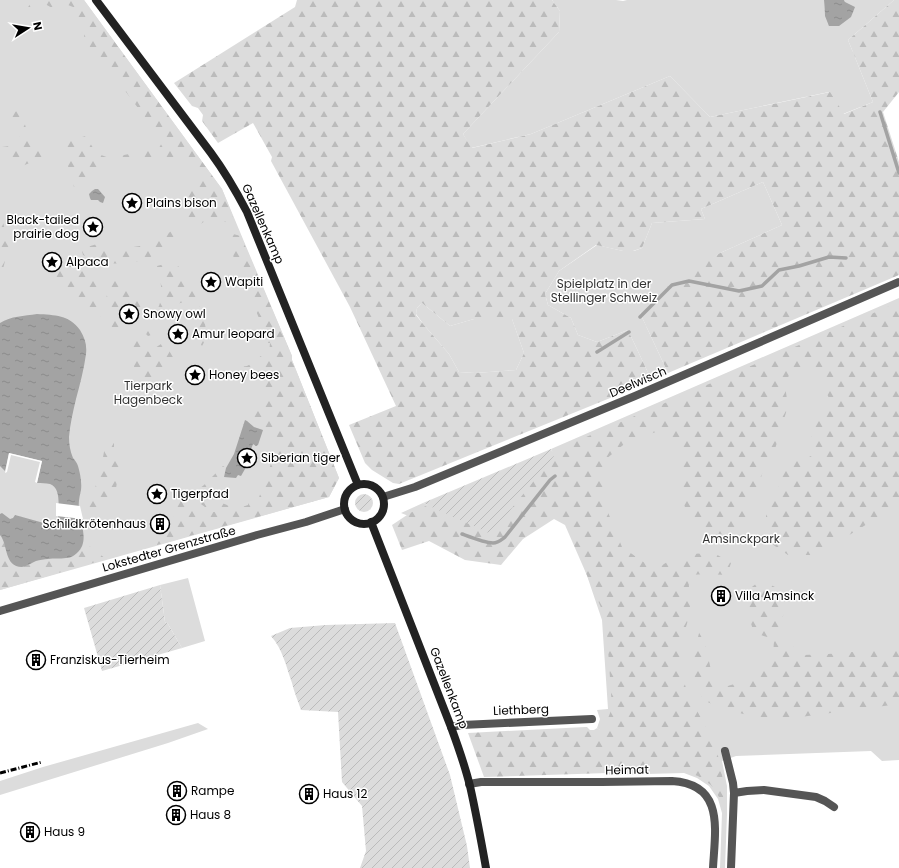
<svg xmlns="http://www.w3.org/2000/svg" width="899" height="868" font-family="Poppins,sans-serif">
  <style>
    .green { fill: #dcdcdc }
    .forest { fill: url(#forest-firs); fill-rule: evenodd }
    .garden { fill: url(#garden-furrows) }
    .water { fill: url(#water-ripples) }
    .pier { fill: #fff }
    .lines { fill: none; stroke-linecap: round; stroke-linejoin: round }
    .stream { stroke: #a3a3a3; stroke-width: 3.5 }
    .street { stroke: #555; stroke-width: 8 }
    .secondary { stroke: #222; stroke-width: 8 }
    .rail { stroke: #000; stroke-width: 3; stroke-dasharray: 6 2 1 2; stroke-linecap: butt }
    .labels { text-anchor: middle; stroke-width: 3; stroke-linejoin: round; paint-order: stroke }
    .poi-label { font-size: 12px; fill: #000; stroke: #fff; text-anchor: start }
    .street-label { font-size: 12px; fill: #000; stroke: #fff }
    .park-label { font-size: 12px; fill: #333; stroke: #fff }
  </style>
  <defs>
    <pattern id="forest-firs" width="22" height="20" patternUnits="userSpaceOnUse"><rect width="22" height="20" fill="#dcdcdc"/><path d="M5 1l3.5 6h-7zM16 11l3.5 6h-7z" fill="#bbb"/></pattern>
    <pattern id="garden-furrows" width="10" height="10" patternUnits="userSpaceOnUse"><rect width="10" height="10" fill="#dcdcdc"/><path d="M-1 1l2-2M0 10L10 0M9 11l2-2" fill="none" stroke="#bbb"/></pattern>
    <pattern id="water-ripples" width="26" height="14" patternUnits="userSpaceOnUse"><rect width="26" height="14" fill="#a3a3a3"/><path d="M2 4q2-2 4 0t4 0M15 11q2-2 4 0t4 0" fill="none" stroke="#8b8b8b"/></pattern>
  </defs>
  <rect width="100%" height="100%" fill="#fff"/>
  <path class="green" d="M0,0H84L222,189L292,356V360L339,478L329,497L0,590Z
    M552,0H616L623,1L627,0H824L825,16L845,2L844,0H894L848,40L873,102L843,114L829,92L710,117L670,76L531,134L471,148L463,134L559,32L560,11Z
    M763,182L782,225L720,253L640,313L668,373L652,381L628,330L597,342L578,335L571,318L548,305L545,294L559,271L597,245L623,251H634L642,248L652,223L705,219L701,209Z
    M899,298V760L882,761L871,751L736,756L722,761L727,786V814L725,868H720L722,813L718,799L709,786L697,778L684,773L610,775L608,773V736L597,728L600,719L597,710L608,709L602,620L555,481L497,551L401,513L423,503L491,534L554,456L551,449Z
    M422,303L450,326L474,319H512L524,353L516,370L475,373L459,372L449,354L424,325L416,314L417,308Z
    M188,578L205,641L182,648L168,624L165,622L160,585Z
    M198,723L208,729L168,743L0,795V781L43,767Z"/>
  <path class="forest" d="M32,0H84L222,189L236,224H233L214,219L205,221L183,236L172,250C161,249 156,255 146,259C127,266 101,265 83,255L80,244L82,243L84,244L87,247L97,244L99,240H101L103,249L107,251L153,244L177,227L182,230L189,227V224L187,218L188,216L186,211L184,199L186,198C188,189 191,184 200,180V175L197,173L192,162L184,157L166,159H112L80,186L76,188L74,187C70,172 66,157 59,143L86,136L96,153L109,158L159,148L164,139L144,116L117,80L95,57L84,36V24L74,18L73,7L63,3L54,9L45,4L36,10L31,16L25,13Z
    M297,0H552L560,11L559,32L463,134L472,148L531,134L670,76L710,117L830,92L844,114L873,102L848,40L894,0H899V92L883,112L899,162V275L668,373L640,313L667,287L720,253L782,225L763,182L701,209L705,219L652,223L642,248L633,251H623L596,245L559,271L545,294L548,305L571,318L578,335L597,342L628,330L652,381L399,484L393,483L372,470L365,463L349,425L396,406L350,307L271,161L272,157L253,123L218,143L202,121L203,115L198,108L192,106L174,83L295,7ZM422,303L450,326L474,319H512L524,353L516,370L475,373L459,372L449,354L424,325L416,315L417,308Z
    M21,110L29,139L35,146L45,149L48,156L14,169L8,155L2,147L18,145C24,130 13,121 2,115Z
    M0,211L9,245L3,269H0Z
    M229,233L241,236L292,356V360L339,478L329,497L157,545L154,532L177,525L170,506L185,498L203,513L233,510L248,505L249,501L257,503L280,438L254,427L247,421L245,420L243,415L262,399L265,389L258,381L248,378L244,373L236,376L233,368C238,366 242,367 247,366C252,364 256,359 261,356V354L269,355L270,343H268L269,338L262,337L263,328L247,289L234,260Z
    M65,258H71C78,271 86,267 94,274C103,283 97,297 99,308C99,313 101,318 102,323L93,312L77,303L68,294L63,282L52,279C53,271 58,264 65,258Z
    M172,262C184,267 191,287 197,298L177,304L140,318L135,304L119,309L123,323L124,330L118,342L114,336L111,327L114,321L109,313L106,301L109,280L119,276C121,295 135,295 150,298L145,310L153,313C155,311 158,308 159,306C164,293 160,278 157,266Z
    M899,302V500L890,510L846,537L810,555H788L772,544L768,536L766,521V510L767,504L777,492L781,478L787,468L798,460L809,457L813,455L814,452L811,434L815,422L821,413L831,408L833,405C832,401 829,399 827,394C824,386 826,377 822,369C808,366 801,368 789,375L785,386L788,406L775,449L764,467L758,488L748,507L747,522L736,533L728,535L712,533L692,524L680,495L683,463L686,450L656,432L628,441L606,459L603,500L622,547L655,570L667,562L688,554L714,553L731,563L727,575L707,574L688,575C689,586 690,598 690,609C689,622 682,635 681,648C680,664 683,680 688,694L716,746L724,785L723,803L711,785L698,776L679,770L608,771V773L484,777L468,733L585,727H587L590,730H594L597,728L600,730L605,726L612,708L606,619L565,525L554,519L523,539L501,565L465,560L429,541L402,550L392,525L410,513Z
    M197,304L199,305C204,317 210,334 202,346L179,310L168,317L164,314L178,309Z
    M153,321L157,323L153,326L159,333L153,336L151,335L148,336L146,334L139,339L149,352L164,342L174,359L173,368L146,385L142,386L140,384L138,381L132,359L129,350V345L135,336Z
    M106,441L114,443V452L120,460L115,496L109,508L96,510L88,507L94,496L96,484L101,468Z
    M223,466L226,468L224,477L220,478L212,499L232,507H205L190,496L204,485Z
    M0,535C5,540 6,549 7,556L28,565L36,562L47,559L61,558L66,559L79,552L82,548L84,542L106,559L0,590Z
    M761,580L777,588L785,607L779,634L803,655L828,654L888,649L899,646V704L770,721L721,708L703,700L695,681L692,660L703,618L706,647L712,675L721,688L741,682L766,669L773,658L774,639L754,633L749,617L748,590Z"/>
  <path class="garden" d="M551,449L554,456L491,534L423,503Z
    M355 503a9 9 0 1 1 18 0a9 9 0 1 1-18 0Z
    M160,585L165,622L168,624L182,648L102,671L84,608Z
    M395,623L450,775L467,846L470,868H360L366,851L362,806L342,782L338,712L301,710C298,701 294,692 292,683C286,666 283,650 271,636L290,628L326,625Z"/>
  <path class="water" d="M824,0H844L845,2L855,7L851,17L839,26H829L825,16Z
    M95,189H98L105,197L103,203L100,202L98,200H91L90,198L89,194L92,191Z
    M37,314C55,315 69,315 80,330C85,338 87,345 86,354C84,369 80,384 76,399C73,412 70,424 69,437C69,444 70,451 73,458C75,460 77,463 78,466C80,473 82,482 81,490C80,495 78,502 79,508C80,522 90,542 77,553C74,556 70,558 66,558C60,559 54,558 48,559C44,559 40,560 36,561C31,563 27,566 22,567C4,567 8,544 0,535V514L2,513L10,519L13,518L15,515L51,525L56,522L58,519C58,510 62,488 50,484C46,483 41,483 37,483L42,461L9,453L5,471L0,466V323C11,316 24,316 37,314Z
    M245,420L247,421L254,427L263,430L258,445L256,446L253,444L250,452L251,455L248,457L249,462L241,476L238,475L236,478L224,477L226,468L234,454Z"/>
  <path class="pier" d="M9,453L42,461L37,483L35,482L40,462L11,455L7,472L5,473Z
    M56,503L80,506L83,519L56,516Z"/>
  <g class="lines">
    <path class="stream" d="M880,112L899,173
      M640,317L672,285L689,281L739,291L762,286L779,270L799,266L829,257L846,258
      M597,352L629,332
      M462,534C470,537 485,543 493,543C498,543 501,540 505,537L550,480L555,476"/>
    <path class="street" d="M383,497L415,487L635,396L899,282
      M0,611L257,535L306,522L345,509
      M451,727L462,725L592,719
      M725,751L733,783L734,793L731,868
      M469,784L481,782H602L672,781C725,784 715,830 713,868
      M734,793L747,791L764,790L816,797L825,801L834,807"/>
    <path class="secondary" d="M96,0L211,153C225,172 236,191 247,212L358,485
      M344 504a20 20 0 1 1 40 0a20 20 0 1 1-40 0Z
      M371,522L451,727C458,746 465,766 470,786C476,813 481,840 486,868"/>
    <path class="rail" d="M0,773L42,762"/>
  </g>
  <defs>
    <g id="sight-ring" transform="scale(1)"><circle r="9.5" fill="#fff" stroke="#000" stroke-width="1.5"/><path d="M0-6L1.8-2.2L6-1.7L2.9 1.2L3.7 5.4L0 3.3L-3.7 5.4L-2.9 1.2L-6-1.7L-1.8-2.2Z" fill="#000"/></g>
    <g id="building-ring" transform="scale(1)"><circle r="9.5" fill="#fff" stroke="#000" stroke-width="1.5"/><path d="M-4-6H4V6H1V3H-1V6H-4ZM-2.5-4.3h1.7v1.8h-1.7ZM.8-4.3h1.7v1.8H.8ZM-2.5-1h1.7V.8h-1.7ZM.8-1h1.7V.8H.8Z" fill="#000"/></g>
  </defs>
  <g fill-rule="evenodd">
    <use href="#sight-ring" x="132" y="203"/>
    <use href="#sight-ring" x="93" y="227"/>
    <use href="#sight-ring" x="52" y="262"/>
    <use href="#sight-ring" x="211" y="282"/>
    <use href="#sight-ring" x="129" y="314"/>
    <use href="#sight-ring" x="178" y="334"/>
    <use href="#sight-ring" x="195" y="375"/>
    <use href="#sight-ring" x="247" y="458"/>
    <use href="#sight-ring" x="157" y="494"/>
    <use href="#building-ring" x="160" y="524"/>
    <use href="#building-ring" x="721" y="596"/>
    <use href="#building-ring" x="36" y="660"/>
    <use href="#building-ring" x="177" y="791"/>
    <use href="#building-ring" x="309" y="794"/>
    <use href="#building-ring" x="176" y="815"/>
    <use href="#building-ring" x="30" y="832"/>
  </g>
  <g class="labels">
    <g class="poi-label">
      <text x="146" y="207">Plains bison</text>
      <text x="79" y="224" text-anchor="end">Black-tailed<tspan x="79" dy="14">prairie dog</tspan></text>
      <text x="66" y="266">Alpaca</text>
      <text x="225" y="286">Wapiti</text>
      <text x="143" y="318">Snowy owl</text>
      <text x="192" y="338">Amur leopard</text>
      <text x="209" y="379">Honey bees</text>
      <text x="261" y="462">Siberian tiger</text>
      <text x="171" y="498">Tigerpfad</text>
      <text x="146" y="528" text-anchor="end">Schildkrötenhaus</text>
      <text x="735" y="600">Villa Amsinck</text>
      <text x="50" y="664">Franziskus-Tierheim</text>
      <text x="191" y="795">Rampe</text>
      <text x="323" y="798">Haus 12</text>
      <text x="190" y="819">Haus 8</text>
      <text x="44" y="836">Haus 9</text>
    </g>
    <g class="street-label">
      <text transform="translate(263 224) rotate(66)" y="4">Gazellenkamp</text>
      <text transform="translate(638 382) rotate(-23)" y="4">Deelwisch</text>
      <text transform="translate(169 549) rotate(-16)" y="4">Lokstedter Grenzstraße</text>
      <text transform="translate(449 688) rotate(69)" y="4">Gazellenkamp</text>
      <text transform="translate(521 710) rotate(-2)" y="4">Liethberg</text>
      <text transform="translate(627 770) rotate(-1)" y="4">Heimat</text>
    </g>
    <g class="park-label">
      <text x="604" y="288">Spielplatz in der<tspan x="604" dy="14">Stellinger Schweiz</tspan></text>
      <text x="148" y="390">Tierpark<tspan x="148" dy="14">Hagenbeck</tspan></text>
      <text x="741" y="543">Amsinckpark</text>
    </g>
  </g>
  <g transform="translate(28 28) rotate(78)" stroke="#ffffff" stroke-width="3" paint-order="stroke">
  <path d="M0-3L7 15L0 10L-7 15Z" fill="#000000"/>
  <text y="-6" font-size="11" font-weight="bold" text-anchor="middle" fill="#000000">N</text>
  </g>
</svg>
